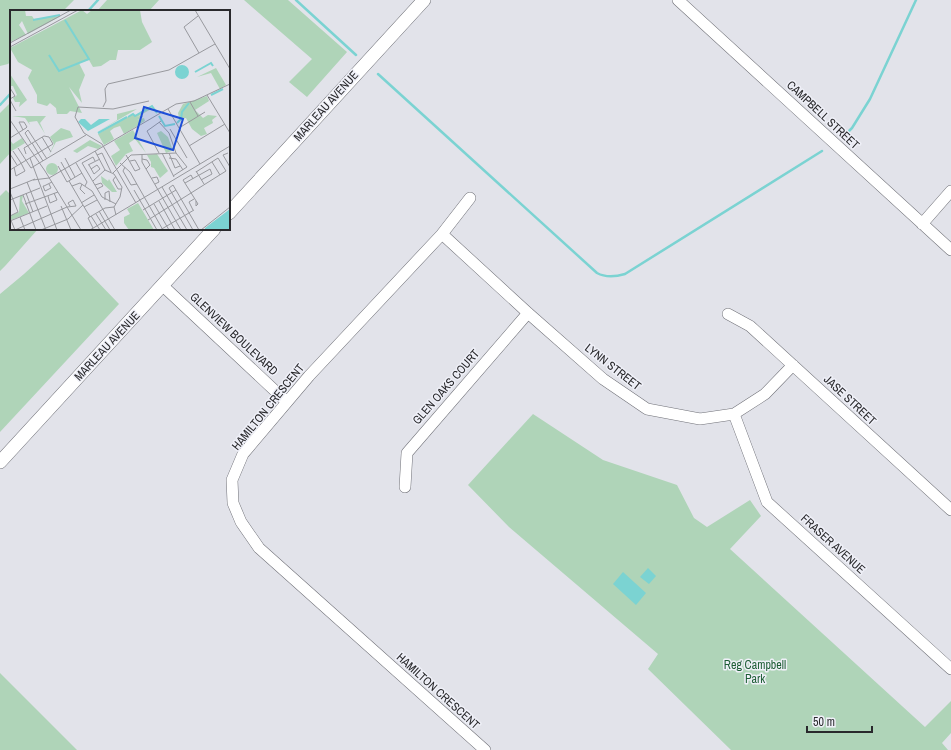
<svg xmlns="http://www.w3.org/2000/svg" width="951" height="750" font-family="'Archivo Narrow',sans-serif">
  <style>
    .green { fill: #afd4b8 }
    .water { fill: #7bd3d2 }
    .lines { fill: none; stroke-linecap: round; stroke-linejoin: round }
    .stream { stroke: #7bd3d2; stroke-width: 2.5 }
    .minor-casing { stroke: #707178; stroke-width: 12 }
    .major-casing { stroke: #707178; stroke-width: 14 }
    .minor { stroke: #fff; stroke-width: 11 }
    .major { stroke: #fff; stroke-width: 13 }
    .labels { text-anchor: middle; stroke-width: 3; stroke-linejoin: round; paint-order: stroke }
    .street-label { font-size: 12px; fill: #29292c; stroke: #eff0f8 }
    .park-label { font-size: 12px; fill: #1d5d35; stroke: #eff0f8 }
    .inset-river { fill: none; stroke: #7bd3d2; stroke-width: 2 }
    .inset-road { fill: none; stroke: #98999e; stroke-width: 1 }
    .view { fill: #1d4ed8; fill-opacity: 0.15; stroke: #1d4ed8; stroke-width: 2 }
    .inset-edge { fill: none; stroke: #29292c; stroke-width: 2 }
  </style>
  <rect width="100%" height="100%" fill="#e2e3ea"/>
  <path class="green" d="M0,0H74L63,11H11V61L8,64L0,66Z
    M107,0H159L149,11H97Z
    M244,0H288L347,52L307,97L289,82L312,59Z
    M11,102V152L0,164V113Z
    M6,190L11,195V229H38L6,265L0,271V196Z
    M59,242L119,304L0,432V294L24,274Z
    M533,414L603,460L677,485L694,518L707,527L750,500L761,516L730,549L925,727L951,701V733L942,743L948,750H731L648,669L658,654L509,527L468,485Z
    M0,673L77,750H0Z"/>
  <path class="water" d="M648,568L656,576L649,584L640,577Z
    M623,572L646,593L636,605L613,584Z"/>
  <g class="lines">
    <path class="stream" d="M296,0L356,55
      M88,11L98,0
      M378,74L597,273C606,278 615,277 625,274L822,151
      M0,105L11,93
      M847,133L852,128L870,99L916,0"/>
    <g class="minor-casing">
      <path id="minor" d="M678,0L951,250
        M470,198L442,234L309,376L243,454L232,480L233,503L241,522L259,548L485,750
        M922,224L951,191
        M442,234L528,313L603,379L647,409L700,419L734,414L765,394L793,365
        M163,286L287,402
        M728,314L750,326L951,510
        M734,414L767,502L951,669
        M405,487L407,453L528,313"/>
    </g>
    <g class="major-casing">
      <path id="major" d="M229,213L424,0
        M0,462L214,229"/>
    </g>
    <use href="#minor" class="minor"/>
    <use href="#major" class="major"/>
  </g>
  <g class="labels">
    <g class="street-label">
      <text transform="translate(326 106) rotate(-48)" y="4">MARLEAU AVENUE</text>
      <text transform="translate(823 115) rotate(43)" y="4">CAMPBELL STREET</text>
      <text transform="translate(234 334) rotate(43)" y="4">GLENVIEW BOULEVARD</text>
      <text transform="translate(107 346) rotate(-47)" y="4">MARLEAU AVENUE</text>
      <text transform="translate(613 367) rotate(38)" y="4">LYNN STREET</text>
      <text transform="translate(446 387) rotate(-49)" y="4">GLEN OAKS COURT</text>
      <text transform="translate(850 400) rotate(43)" y="4">JASE STREET</text>
      <text transform="translate(268 407) rotate(-51)" y="4">HAMILTON CRESCENT</text>
      <text transform="translate(833 544) rotate(42)" y="4">FRASER AVENUE</text>
      <text transform="translate(438 691) rotate(42)" y="4">HAMILTON CRESCENT</text>
    </g>
    <g class="park-label">
      <text x="755" y="669">Reg Campbell<tspan x="755" dy="14">Park</tspan></text>
    </g>
  </g>
  <g transform="translate(10 10)">
    <rect width="220" height="220" fill="#e2e3ea"/>
    <path d="M0,0H15L16,6H22L24,9L51,6L18,24L12,11L9,15L16,25L0,32ZM72,0L77,4L82,0H130L132,12L142,32L130,40H108L106,50H100L91,56L83,57L79,50L69,53L75,65L69,80L72,93L59,77L72,103L60,101L57,104H47L46,98L40,93L37,96L27,93V85L18,68L22,60L8,52L0,38ZM206,58L216,75L210,79L201,63L187,67ZM0,64L17,90L9,97L10,92H5L3,88L7,85L3,76H0ZM197,86L199,91L185,100L193,108L198,105L207,106L202,110L203,113L194,118L197,124L191,126L182,119L176,108H169L168,103L173,94ZM142,97L148,104L143,98L127,107L132,105L133,107L127,110L134,108L135,111L114,124L110,116L104,118L100,121L104,129L94,135L88,124L123,104L125,106ZM127,99L87,122L107,110V104ZM2,106H36L30,113L35,124L27,111L19,112L20,115L15,108ZM51,118L60,121L63,127L46,132L38,147L44,134L40,127ZM123,120L136,143L125,129L119,133L123,141L116,144L106,156L101,146L110,140L104,131ZM151,121L158,127L162,138H165L164,140L156,143L147,123ZM12,128L15,133L0,142V130L3,134ZM80,130L92,136L88,139L78,136L67,143L63,141ZM147,144L158,161L150,168L144,158L141,157V152L137,145ZM36 159a6 6 0 1 1 12 0a6 6 0 1 1-12 0ZM101,165L99,169L107,182H102L92,173L91,166L98,171ZM13,185L12,191L19,203L1,210L0,206L9,202L10,186ZM128,193L144,220H119L114,213V207L120,204L117,199Z" fill="#afd4b8"/>
    <path d="M165 62a7 7 0 1 1 14 0a7 7 0 1 1-14 0ZM71,109H75L81,115L89,109H100L78,121L68,112ZM220,199V220H195V218Z" fill="#7bd3d2"/>
    <path class="inset-river" d="M23,10L50,5M39,45L49,61L79,49L55,10M185,62L201,53L203,56M201,85L213,79M149,106L155,116L165,114M118,107L123,104L125,106L142,96L147,103M167,113L171,109L172,102L179,93M88,123L117,107"/>
    <path class="inset-road" d="M185,0L220,59M188,6L174,17L189,43M0,33L61,0M0,37L68,0M0,78L5,86L0,89M197,85L220,123M0,90L6,101M180,92L188,106M93,97L96,91L95,79L98,74L159,60L205,34M158,99L190,154M0,110L35,161L71,220M149,112L159,123M169,118L195,102M160,119L177,148M159,123L166,143M32,127L41,142M0,128L16,118L17,117L14,112H9L13,120M21,133L15,123L18,120L37,149M22,133L33,151M179,136L215,114M8,138L21,158M3,141L11,153M85,141L95,160M149,143L137,121L151,111M152,143L164,167M159,143L165,158L170,156M218,143L213,145L220,157M0,144L7,155M132,144V152L171,220M87,145L92,143L101,162M116,145L125,161L130,159L125,150L120,151M20,148L47,220M55,148L65,167M159,148L166,149L173,160M132,149L137,150L140,155L136,159M85,151L83,147L72,153L92,187L106,194M51,152L61,170M202,152L210,165M66,153L77,172L75,176M110,153L120,162L153,220M78,155L90,149M79,155L84,164L90,159L87,155L81,159M48,156L57,172L72,163M4,157L6,166L15,161L11,153M115,157L113,161L121,175L127,174M21,158L76,125M0,160L43,134L39,127L34,126L14,138L16,144M95,160L104,164L112,177L110,187L104,197L106,205M186,161L194,174M103,163L121,145L166,143L177,157L163,166M106,166L103,170L108,179H112M142,168L147,167L149,172L145,174M183,169L181,165L173,170L188,194L186,196V191M23,170L39,168L166,94L184,91L220,74M59,171L80,207M83,171L95,160M17,172L36,220M175,173L200,159L202,164L191,170M39,174L41,178L35,181L33,176H34L42,172M72,174L70,179L75,184M85,175L91,173L93,176L87,179M62,176L70,173L82,181L105,220M152,177L177,220M0,179L25,169M124,180L147,220M0,182L8,202L0,206M16,183L23,202M13,185L26,220M38,186L40,193L47,190L44,183M0,190L30,178M95,190V183L99,181L100,192M149,191L165,220M71,193L84,185M126,193L92,134L74,123L65,107L68,97L103,99L139,91M15,194L48,182M144,194L159,220M51,196L61,220M74,197L87,190M133,200L166,180M183,200L179,192L184,189M89,201L100,220M86,204L96,220M81,206L90,220M10,207L15,220M0,208L5,220M138,210L216,161L208,148L186,162M0,211L37,196M83,218L78,208L95,198L104,197M5,220L57,197L66,196L63,190L58,193L60,196M31,220L58,209L73,195M80,220L220,136M150,220L184,200M183,220L159,178L163,175L189,220M191,220L220,197"/>
    <path class="view" d="M134,97L173,109L163,140L125,128Z"/>
    <rect width="220" height="220" class="inset-edge"/>
  </g>
  <path d="M807 726v6h65v-6" fill="none" stroke="#29292c" stroke-width="2"/>
  <text x="813" y="726" font-size="12" fill="#29292c" stroke="#eff0f8" stroke-width="3" paint-order="stroke">50 m</text>
</svg>
